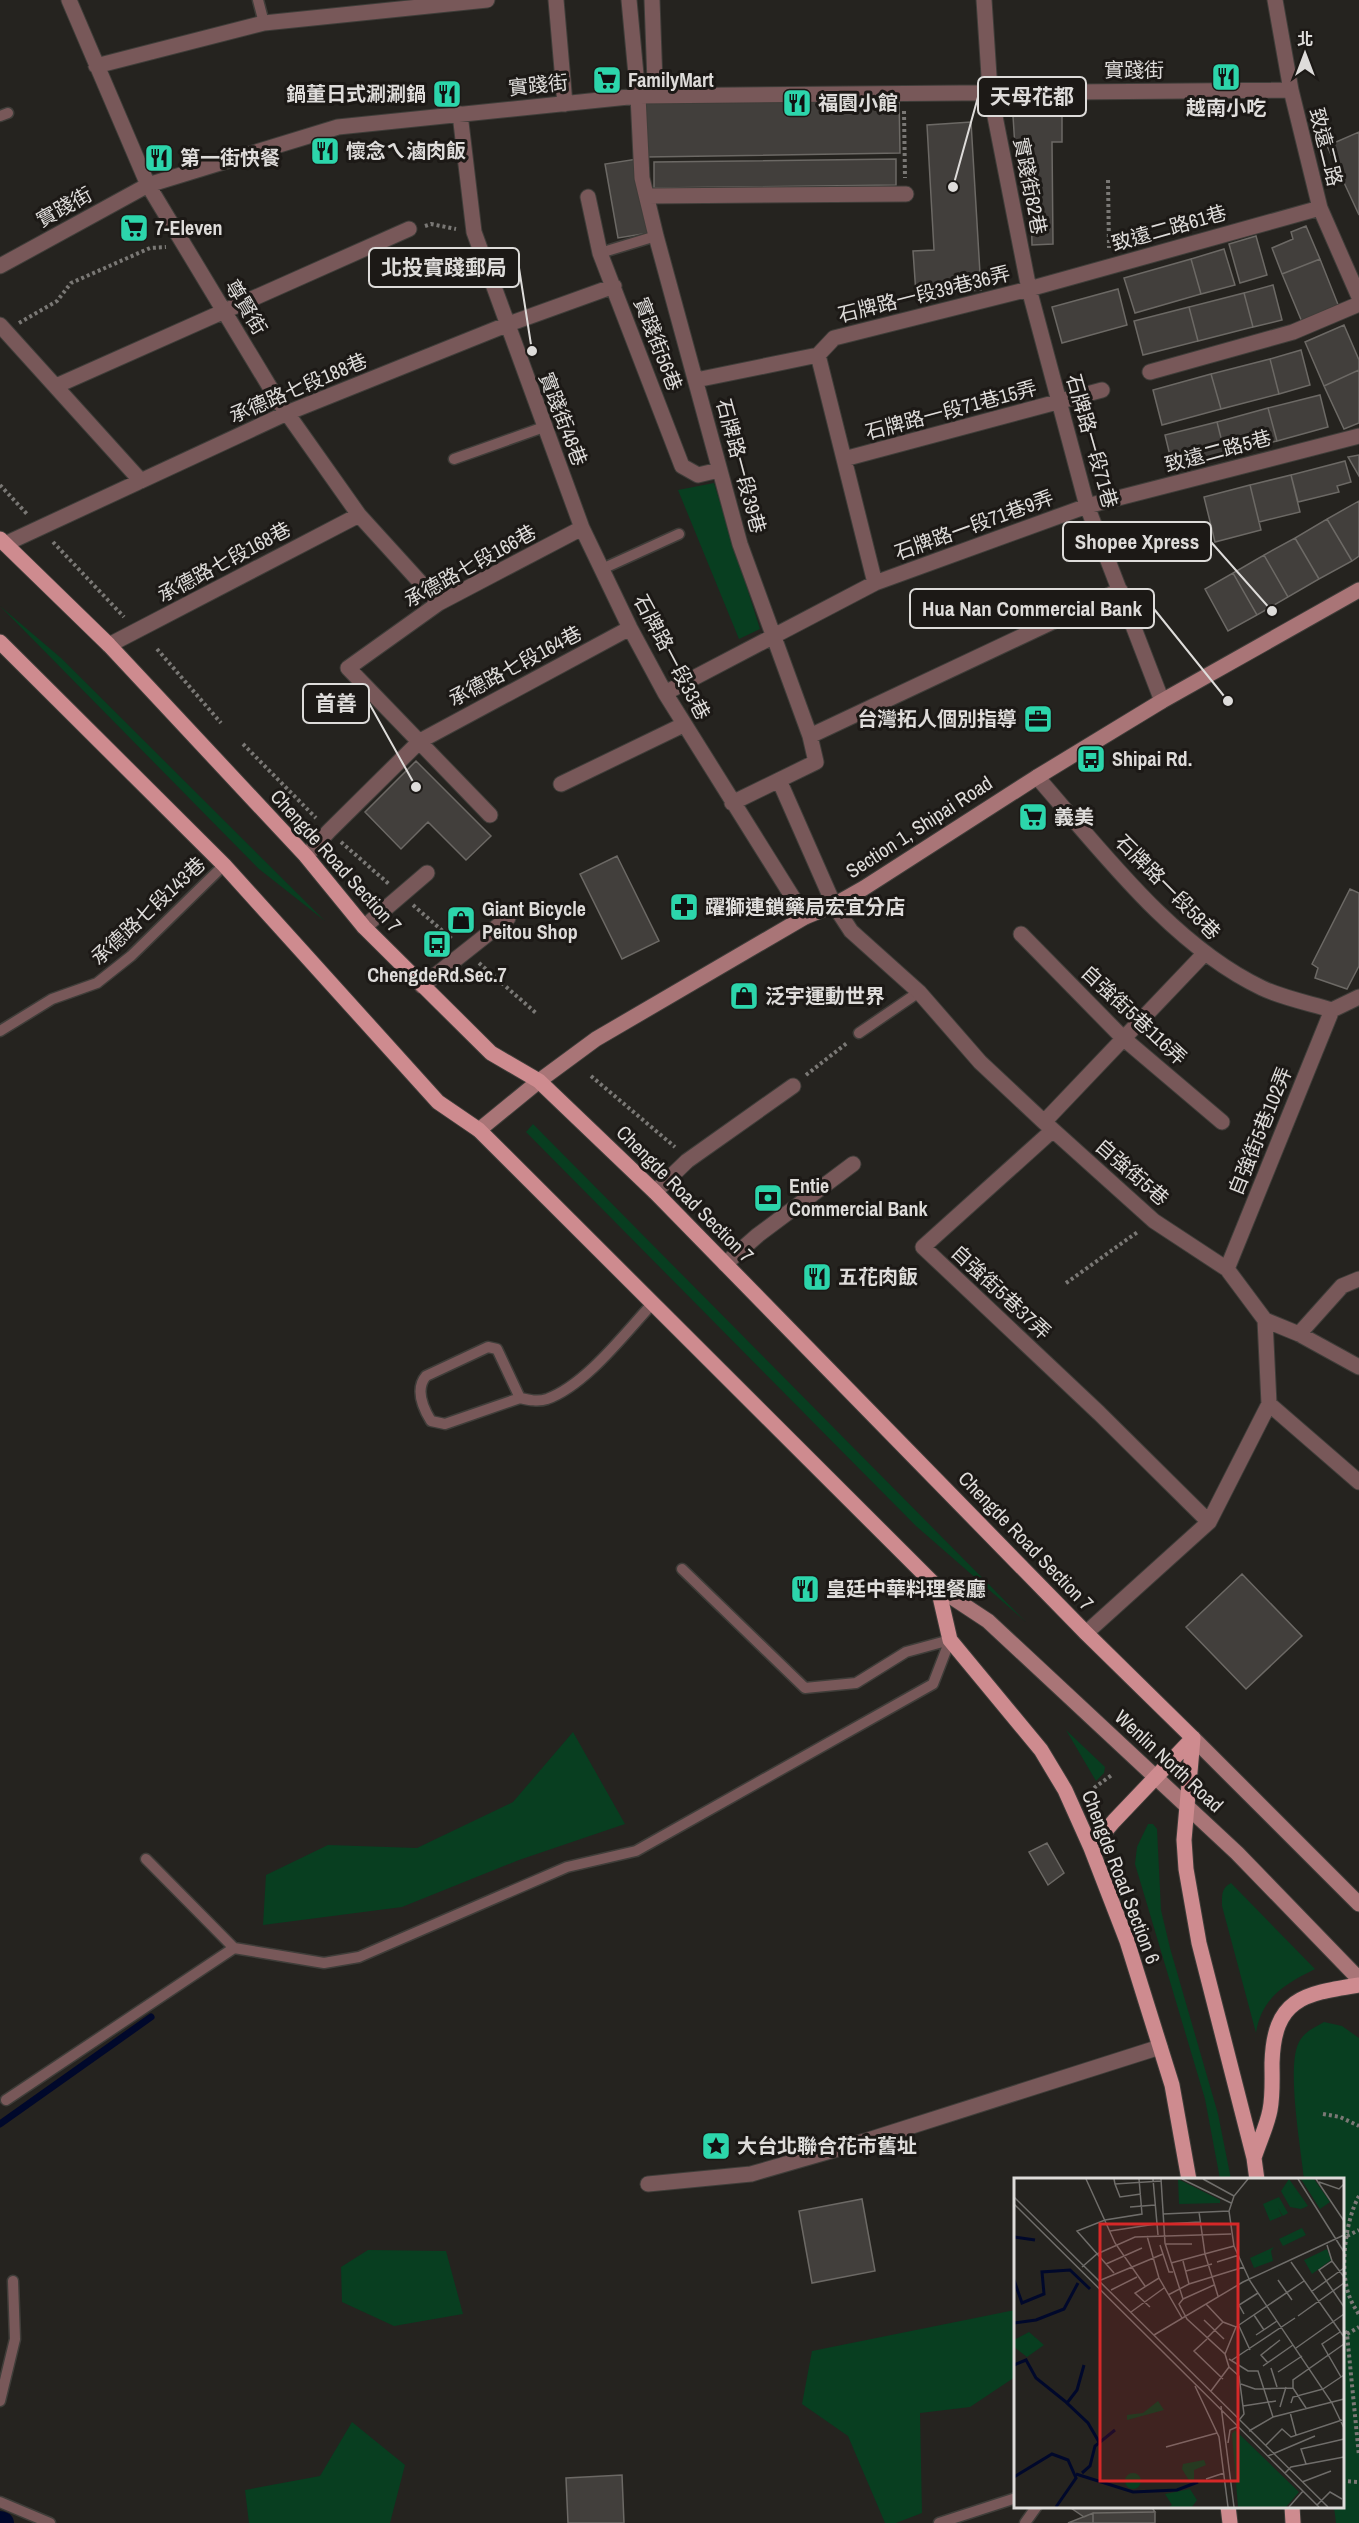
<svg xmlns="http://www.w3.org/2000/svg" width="1359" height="2523" font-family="'Archivo Narrow','Noto Sans TC',sans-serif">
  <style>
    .green { fill: #083e20 }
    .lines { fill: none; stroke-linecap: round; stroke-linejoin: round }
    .stream { stroke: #00082b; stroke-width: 7 }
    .canal { stroke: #00082b; stroke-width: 22 }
    .building { fill: #423f3c; stroke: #6c6965; stroke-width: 1.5 }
    .lane-casing { stroke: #3f3d39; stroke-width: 13 }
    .street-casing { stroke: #3f3d39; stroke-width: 17 }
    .secondary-casing { stroke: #3f3d39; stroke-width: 17 }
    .primary-casing { stroke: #3f3d39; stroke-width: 17 }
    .path { stroke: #7a7875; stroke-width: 4; stroke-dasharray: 3 3; stroke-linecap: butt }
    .lane { stroke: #785859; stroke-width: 10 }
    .street { stroke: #785859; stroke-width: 15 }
    .secondary { stroke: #a97577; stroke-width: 15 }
    .primary { stroke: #ce8b8f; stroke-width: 15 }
    .labels { text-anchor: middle; stroke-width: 6; stroke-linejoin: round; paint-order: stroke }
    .street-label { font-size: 20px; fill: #dedcda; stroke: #1c1916 }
    .poi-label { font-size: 20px; font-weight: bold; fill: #dedcda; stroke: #1c1916; text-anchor: start }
    .inset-river { fill: none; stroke: #00082b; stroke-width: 3 }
    .inset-road { fill: none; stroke: #6f6d6a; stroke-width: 1.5 }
    .view { fill: #d62828; fill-opacity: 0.15; stroke: #d62828; stroke-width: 3 }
    .inset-edge { fill: none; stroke: #dedcda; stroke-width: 3 }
    .leader { fill: none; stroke: #dedcda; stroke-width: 2 }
    .callout-dot { fill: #dedcda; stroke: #1c1916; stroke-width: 2 }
    .callout { fill: #1c1916; stroke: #dedcda; stroke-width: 2 }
    .callout-label { font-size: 21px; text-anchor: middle; font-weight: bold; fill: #dedcda }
  </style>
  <rect width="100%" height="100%" fill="#25231f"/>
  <path class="green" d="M714,483L760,629L739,639L678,490Z
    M0,606L61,658L325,921L259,869Z
    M533,1124L1026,1622L916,1526L526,1132Z
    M1066,1730L1105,1767L1104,1773L1096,1781Z
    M573,1732L625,1824L519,1860L402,1907L263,1925L266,1875L328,1845L417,1848L513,1802Z
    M1148,1824H1153L1157,1829L1161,1910L1170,1948L1218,2114L1231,2179H1220L1205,2099L1135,1864L1137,1847Z
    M1231,1883L1315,1969C1285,1984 1261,1998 1256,2033L1222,1906C1222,1896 1221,1888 1231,1883Z
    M1324,2022L1342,2026L1359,2038V2523H1336L1334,2507L1342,2506V2180L1304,2179C1301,2149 1286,2066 1299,2042C1305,2031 1314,2028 1324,2022Z
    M368,2250L446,2251L463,2314L394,2326L342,2302L341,2267Z
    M1015,2310V2377L970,2407L920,2413L922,2513L896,2523H885L848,2436L802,2404L812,2351Z
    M352,2422L405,2465L390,2523H249L245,2490L320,2476Z"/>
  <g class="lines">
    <path class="stream" d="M0,2124L151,2017"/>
    <path class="canal" d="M0,2522L3,2523"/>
  </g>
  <path class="building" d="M899,96L900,153L646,157L645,101Z
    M1028,114H1062V142H1052L1053,244L1032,245L1030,147H1015L1013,116Z
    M971,122L981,290L916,294L913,251L934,250L927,125Z
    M1359,132V215L1327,146Z
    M637,159L649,233L618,238L605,164Z
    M896,159V185L654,188V162Z
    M1306,226L1320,259L1282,274L1272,248L1293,239L1291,232Z
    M1256,236L1267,275L1240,283L1229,244Z
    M1224,249L1235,285L1201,294L1191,259Z
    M1191,259L1201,294L1135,313L1124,278Z
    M1320,259L1339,307L1302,322L1282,274Z
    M1273,285L1282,320L1253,327L1244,293Z
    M1118,289L1127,325L1062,343L1052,307Z
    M1244,293L1253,327L1198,341L1189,307Z
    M1189,307L1198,341L1143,355L1134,321Z
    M1344,325L1359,360V370L1324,386L1305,342Z
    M1301,350L1310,385L1279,394L1270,359Z
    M1270,359L1279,394L1221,409L1211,374Z
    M1359,370V423L1344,429L1324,386Z
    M1211,374L1221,409L1162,425L1153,390Z
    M1320,395L1328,427L1277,441L1268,408Z
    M1268,408L1277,441L1225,454L1217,422Z
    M1217,422L1225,454L1173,468L1165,435Z
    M1359,455V476L1348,457Z
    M1345,461L1351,482L1337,486L1339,492L1298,502L1291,475Z
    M1291,475L1300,512L1259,522L1250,485Z
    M1250,485L1261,530L1215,542L1204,497Z
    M1359,501V556L1352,561L1327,519Z
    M1327,519L1352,561L1319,579L1295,538Z
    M1295,538L1319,579L1288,597L1264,555Z
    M1264,555L1288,597L1257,615L1233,573Z
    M1233,573L1257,615L1228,631L1205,589Z
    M416,761L491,836L466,860L428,822L401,849L365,812Z
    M617,856L659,941L622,959L580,874Z
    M1350,889L1359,893V966L1347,989L1315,978L1318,968L1312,964Z
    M1242,1574L1302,1636L1246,1689L1186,1627Z
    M1047,1843L1064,1873L1048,1885L1029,1852Z
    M862,2199L875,2271L812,2283L799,2211Z
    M622,2475L624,2523H568L566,2478Z
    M1068,2506H1151L1155,2512L1093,2513L1084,2517Z
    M1155,2512V2523H1093V2513Z
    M1093,2513V2523H1068Z"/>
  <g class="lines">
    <g class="lane-casing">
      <path id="lane" d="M258,0L264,23
        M0,116L8,113
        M600,253L656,236
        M454,459L544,427
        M602,569L679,534
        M0,1031L52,999L97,983L131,956L224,865
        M859,1033L919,992
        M520,1398L497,1349L488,1347L426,1376C415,1389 423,1408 431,1421L445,1424L520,1398C529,1400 538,1402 547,1399C586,1385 625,1333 653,1303
        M682,1569L805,1688L856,1683L906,1652L950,1640
        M146,1859L234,1948L324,1963L359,1957L567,1867L636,1851L933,1684L950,1640
        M6,2100L234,1948
        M0,2401L15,2339L13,2281
        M0,2502L50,2523
        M939,2523L1016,2498
        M1025,2523L1037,2506"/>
    </g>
    <g class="street-casing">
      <path id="street" d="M69,0L148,185L277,399L359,515L439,603
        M556,0L565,104
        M629,0L638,96L642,178L656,236L740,544L810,736L816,762L732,803
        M984,0L990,91L1029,289L1087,506L1162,701
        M1275,0L1291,90L1320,208L1359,297
        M96,66L264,23L487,0
        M638,96L655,83L652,0
        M460,114L474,232L582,528L630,628L665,693L805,917
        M647,196L906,194
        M588,197L600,253L682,466L698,475L719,470
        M0,266L148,185L338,127L638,96L1291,90
        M0,325L141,481
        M818,355L875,583
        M1150,372L1293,332L1359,304
        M696,380L818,355L834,338L1029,289L1320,208
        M56,386L409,229
        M844,459L1102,390
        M5,544L287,413L506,325L614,286
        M109,645L359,515
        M665,693L875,583L1087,506L1359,436
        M810,736L1120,590
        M1037,777C1101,850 1173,946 1262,988C1283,998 1309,1003 1332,1010L1359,997
        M779,780L834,905L851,931L919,992L980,1062L1044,1122L1154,1221L1227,1269L1265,1320L1269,1404L1359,1482
        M561,784L683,725
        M490,815L348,668L439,603L582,528
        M306,856L329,831L420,741L630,628
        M364,927L427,873
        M1021,934L1123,1038L1222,1122
        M422,986L508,918
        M1044,1122L1204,954
        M1053,1130L923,1247L1099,1413L1209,1522
        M655,1192L687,1161L793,1086
        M725,1264L758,1235L853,1164
        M1227,1269L1332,1010
        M1265,1320L1299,1334L1359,1367
        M1299,1334L1342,1286L1359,1279
        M1086,1633L1209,1522L1269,1404
        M648,2184L751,2174L865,2141L1160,2047"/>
    </g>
    <g class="secondary-casing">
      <path id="secondary" d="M479,1130L539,1081L596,1039L805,917L834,905L864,888L1037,777L1162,701L1359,590
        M938,1588L988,1621L1237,1853L1359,1979
        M1193,1738L1359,1904"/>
    </g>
    <g class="primary-casing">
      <path id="primary" d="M0,539L109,645L306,856L364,927L491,1053L539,1081L655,1192L1086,1633L1193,1738
        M0,642L224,865L438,1102L479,1130L938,1588L950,1640L1041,1750L1065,1790L1091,1848L1127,1941L1172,2085L1189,2180
        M1193,1738L1184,1840L1186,1869L1199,1943L1254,2158L1257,2180
        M1091,1848L1114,1821L1193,1738
        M1254,2158C1259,2142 1267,2126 1270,2110C1273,2095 1272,2078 1272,2063C1274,1998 1303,1994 1359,1985
        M1228,2506L1230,2523
        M1292,2506L1293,2523"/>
    </g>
    <path class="path" d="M904,111L905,178
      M1108,180L1109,248
      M425,226L431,224L456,229
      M19,323L57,301L71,283L150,248L166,247
      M0,485L27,514
      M53,542L124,617
      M157,649L221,723
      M243,744L316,818
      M341,842L390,885
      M413,905L453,940
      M479,963L536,1013
      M806,1075L847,1043
      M591,1076L675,1147
      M1066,1283L1139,1231
      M1094,1788L1113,1774
      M1323,2114L1340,2117L1359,2126
      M1359,2196C1345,2221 1339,2272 1350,2298C1352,2304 1356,2309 1359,2315
      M1347,2236L1359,2230
      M1342,2326L1347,2334L1359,2456
      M1347,2334L1359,2327
      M1342,2481L1359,2482"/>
    <use href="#lane" class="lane"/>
    <use href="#street" class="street"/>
    <use href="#secondary" class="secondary"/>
    <use href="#primary" class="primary"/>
  </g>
  <defs>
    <g id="restaurant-square" transform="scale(1.5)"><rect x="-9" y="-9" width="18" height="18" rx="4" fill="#2cd5ab" stroke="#1c1916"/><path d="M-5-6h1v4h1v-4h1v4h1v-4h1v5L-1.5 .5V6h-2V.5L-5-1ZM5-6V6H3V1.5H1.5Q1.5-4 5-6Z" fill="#111"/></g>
    <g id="supermarket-square" transform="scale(1.5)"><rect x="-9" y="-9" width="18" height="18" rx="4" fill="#2cd5ab" stroke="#1c1916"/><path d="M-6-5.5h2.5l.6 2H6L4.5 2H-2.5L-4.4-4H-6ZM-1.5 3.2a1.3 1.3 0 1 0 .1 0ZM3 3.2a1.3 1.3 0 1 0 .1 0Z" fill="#111"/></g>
    <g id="office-square" transform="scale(1.5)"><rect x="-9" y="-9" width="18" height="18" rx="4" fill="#2cd5ab" stroke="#1c1916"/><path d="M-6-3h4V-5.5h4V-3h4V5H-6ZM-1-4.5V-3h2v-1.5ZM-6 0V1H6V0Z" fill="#111"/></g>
    <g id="bus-square" transform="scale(1.5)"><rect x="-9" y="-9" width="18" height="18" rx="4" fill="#2cd5ab" stroke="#1c1916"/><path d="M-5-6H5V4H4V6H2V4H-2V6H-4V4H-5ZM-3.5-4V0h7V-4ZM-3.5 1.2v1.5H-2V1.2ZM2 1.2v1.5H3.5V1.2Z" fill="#111"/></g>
    <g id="pharmacy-square" transform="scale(1.5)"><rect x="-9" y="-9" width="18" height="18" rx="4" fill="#2cd5ab" stroke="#1c1916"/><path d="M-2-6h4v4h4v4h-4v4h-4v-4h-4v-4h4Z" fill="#111"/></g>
    <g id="shop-square" transform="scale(1.5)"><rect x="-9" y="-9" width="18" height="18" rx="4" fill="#2cd5ab" stroke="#1c1916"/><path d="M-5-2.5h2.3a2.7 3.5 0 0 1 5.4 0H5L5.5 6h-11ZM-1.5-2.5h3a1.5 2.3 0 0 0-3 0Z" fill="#111"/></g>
    <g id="bank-square" transform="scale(1.5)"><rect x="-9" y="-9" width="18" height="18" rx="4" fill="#2cd5ab" stroke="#1c1916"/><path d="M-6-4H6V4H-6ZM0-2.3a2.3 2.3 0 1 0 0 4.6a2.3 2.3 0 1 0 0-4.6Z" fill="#111"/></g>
    <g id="sight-square" transform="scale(1.5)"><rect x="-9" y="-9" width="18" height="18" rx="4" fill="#2cd5ab" stroke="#1c1916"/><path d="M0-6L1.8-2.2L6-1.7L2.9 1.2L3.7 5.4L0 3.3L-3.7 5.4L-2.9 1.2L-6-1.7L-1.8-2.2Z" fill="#111"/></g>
  </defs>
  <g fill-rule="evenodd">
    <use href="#restaurant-square" x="1226" y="77"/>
    <use href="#supermarket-square" x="607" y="80"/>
    <use href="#restaurant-square" x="447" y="94"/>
    <use href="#restaurant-square" x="797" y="103"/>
    <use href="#restaurant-square" x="325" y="151"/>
    <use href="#restaurant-square" x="159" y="158"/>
    <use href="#supermarket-square" x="134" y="228"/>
    <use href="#office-square" x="1038" y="719"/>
    <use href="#bus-square" x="1091" y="759"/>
    <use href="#supermarket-square" x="1033" y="817"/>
    <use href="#pharmacy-square" x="684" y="907"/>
    <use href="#shop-square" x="461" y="920"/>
    <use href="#bus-square" x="437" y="944"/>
    <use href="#shop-square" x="744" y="996"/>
    <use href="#bank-square" x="768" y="1198"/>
    <use href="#restaurant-square" x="817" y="1277"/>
    <use href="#restaurant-square" x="805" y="1589"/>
    <use href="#sight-square" x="716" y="2146"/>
  </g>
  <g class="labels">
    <g class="street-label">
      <text x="1134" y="77">實踐街</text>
      <text transform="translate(538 85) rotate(-6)" y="7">實踐街</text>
      <text transform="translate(1326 147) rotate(76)" y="7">致遠二路</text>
      <text transform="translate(1030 186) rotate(79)" y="7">實踐街82巷</text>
      <text transform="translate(64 207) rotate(-29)" y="7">實踐街</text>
      <text transform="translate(1169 228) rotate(-16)" y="7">致遠二路61巷</text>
      <text transform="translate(924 294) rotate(-14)" y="7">石牌路一段39巷36弄</text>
      <text transform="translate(246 307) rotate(59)" y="7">尊賢街</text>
      <text transform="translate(658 344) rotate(69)" y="7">實踐街56巷</text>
      <text transform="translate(298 388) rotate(-23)" y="7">承德路七段188巷</text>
      <text transform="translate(951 410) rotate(-15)" y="7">石牌路一段71巷15弄</text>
      <text transform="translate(563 419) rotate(69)" y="7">實踐街48巷</text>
      <text transform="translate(1092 441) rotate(74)" y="7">石牌路一段71巷</text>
      <text transform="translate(1218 451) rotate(-15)" y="7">致遠二路5巷</text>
      <text transform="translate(741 466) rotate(75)" y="7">石牌路一段39巷</text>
      <text transform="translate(974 525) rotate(-20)" y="7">石牌路一段71巷9弄</text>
      <text transform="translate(224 562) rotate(-28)" y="7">承德路七段168巷</text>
      <text transform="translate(470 566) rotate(-29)" y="7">承德路七段166巷</text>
      <text transform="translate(672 657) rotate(62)" y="7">石牌路一段33巷</text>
      <text transform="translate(515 666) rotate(-28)" y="7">承德路七段164巷</text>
      <text transform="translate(919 827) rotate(-33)" y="7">Section 1, Shipai Road</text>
      <text transform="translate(336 861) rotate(48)" y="7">Chengde Road Section 7</text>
      <text transform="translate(1168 887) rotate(45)" y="7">石牌路一段58巷</text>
      <text transform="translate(148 911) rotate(-43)" y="7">承德路七段143巷</text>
      <text transform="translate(1134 1015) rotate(43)" y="7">自強街5巷116弄</text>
      <text transform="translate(1260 1131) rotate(-68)" y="7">自強街5巷102弄</text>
      <text transform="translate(1132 1172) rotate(41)" y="7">自強街5巷</text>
      <text transform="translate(685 1194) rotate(45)" y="7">Chengde Road Section 7</text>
      <text transform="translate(1001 1292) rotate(43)" y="7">自強街5巷37弄</text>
      <text transform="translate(1026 1541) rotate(46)" y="7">Chengde Road Section 7</text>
      <text transform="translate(1169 1761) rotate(43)" y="7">Wenlin North Road</text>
      <text transform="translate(1121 1877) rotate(69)" y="7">Chengde Road Section 6</text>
    </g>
    <g class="poi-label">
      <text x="628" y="87">FamilyMart</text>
      <text x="426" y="101" text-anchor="end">鍋董日式涮涮鍋</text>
      <text x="818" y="110">福園小館</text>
      <text x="1226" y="115" text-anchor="middle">越南小吃</text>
      <text x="346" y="158">懷念ㄟ滷肉飯</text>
      <text x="180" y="165">第一街快餐</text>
      <text x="155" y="235">7-Eleven</text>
      <text x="1017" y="726" text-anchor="end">台灣拓人個別指導</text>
      <text x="1112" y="766">Shipai Rd.</text>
      <text x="1054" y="824">義美</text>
      <text x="705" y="914">躍獅連鎖藥局宏宜分店</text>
      <text x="482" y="916">Giant Bicycle<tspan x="482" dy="23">Peitou Shop</tspan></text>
      <text x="437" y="982" text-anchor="middle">ChengdeRd.Sec.7</text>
      <text x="765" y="1003">泛宇運動世界</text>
      <text x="789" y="1193">Entie<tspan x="789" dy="23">Commercial Bank</tspan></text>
      <text x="838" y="1284">五花肉飯</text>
      <text x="826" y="1596">皇廷中華料理餐廳</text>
      <text x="737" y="2153">大台北聯合花市舊址</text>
    </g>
  </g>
  <g transform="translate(1014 2178)">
    <rect width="330" height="330" fill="#25231f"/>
    <path d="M164,1L206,22V25L165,26ZM275,1L294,28L287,31L276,29L267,13ZM287,1H300L316,24L306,31ZM265,19L274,35L269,38L264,30L268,38L256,43L249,26ZM288,50L292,57L269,68L265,61ZM260,69L257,73L259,83L240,90L236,80ZM313,71L317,82L298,96L290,82ZM15,154L30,167L13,179L0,169V162ZM144,223L150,232L113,242V237L129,235ZM221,252L285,314L272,329H224L218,256ZM190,282L192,287L180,292V302L176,304L168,291L169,286ZM111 303a8 8 0 1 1 16 0a8 8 0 1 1-16 0ZM176,311L183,322L178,329H155L158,327L151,316Z" fill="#083e20"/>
    <path class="inset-river" d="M0,59L21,62M0,102L8,125L30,116L28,94L56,92L76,111M0,145L22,142L50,131L64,105M0,187L12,182L22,200L52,224M70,187L63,212L53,225L74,245L85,264M68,295L76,288L81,268L101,252M62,296L119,314L163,312L184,304M0,299L38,276L54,282L62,300L42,329"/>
    <path class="inset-road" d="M72,1L101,65L131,108M100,1L101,6L147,3M139,1L144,57M147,1L151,65L169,121L165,126L173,141L211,176L215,189L225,198L230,236L226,241M168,1L217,25M189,1L220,18M234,1L220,18L215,33L220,68L236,103L318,225L330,250M284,1L330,74M302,1L330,43M305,4L325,11L330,6M101,6L106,19L127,16M0,19L314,329M0,26L305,329M116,29L141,27M185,34L191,76L204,118M149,36L215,33M152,46L186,44M96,53L142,46M133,58L145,100L168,140M152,66H178M146,67L155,94H159M313,67L318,83L305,92L330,129M169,83L175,106M318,83L330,99M203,84L225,77M277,84L330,159M157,85L220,68M92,86L128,70M68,89L83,76L121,59L217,56M172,93L198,86M100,95L63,53L91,42L128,36L125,1M87,102L149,76M264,102L278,122M97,112L123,99M297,114L330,90M154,117L175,106L230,89M169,121L200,107M192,126L209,144L222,149L290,103M136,129L121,115L145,100M117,134L150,110M230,136L225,127L244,115M240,137L250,152M284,138L330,105M190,142L210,161M225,148L236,172M326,154L308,166L327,199M140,157L229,104L330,57M242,157L263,143M193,160L209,144M193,161L180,173L209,201M282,170L330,136M211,176L222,149M215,181L234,193H244L259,239M218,182L281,140M254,185L247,177L266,162M249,188L279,167M257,190L263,209M264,194L288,178M227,206L241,211L279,210L292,230M181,208L205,259L214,329M279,210V202L330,166M309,211L330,197M197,213L215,189M277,225L279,219L309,211M207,228L220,329M229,228L262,223M266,229L272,209M276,234L282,257M235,253L259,239L330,221M214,265L216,252L225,248M252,267L268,251L277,259L328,242M152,269L203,255M254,278L301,258M292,286L287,271L330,261M271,295L277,289L330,279M192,301L210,295M288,304L317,293M303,327L316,314L328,321M275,329L289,313"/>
    <path class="view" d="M86,46H224V303H86Z"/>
    <rect width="330" height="330" class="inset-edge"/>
  </g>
  <path class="leader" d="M953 187L978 97M532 351L519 268M1272 611L1211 542M1228 701L1154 609M416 787L369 703"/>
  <g class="callout-dot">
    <circle cx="953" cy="187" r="6"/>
    <circle cx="532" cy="351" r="6"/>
    <circle cx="1272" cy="611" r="6"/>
    <circle cx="1228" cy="701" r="6"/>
    <circle cx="416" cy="787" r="6"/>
  </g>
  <g class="callout">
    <rect x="978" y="77" width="108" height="39" rx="6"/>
    <rect x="369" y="248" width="150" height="39" rx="6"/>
    <rect x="1063" y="522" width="148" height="39" rx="6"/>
    <rect x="910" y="589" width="244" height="39" rx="6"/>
    <rect x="303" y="684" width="66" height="39" rx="6"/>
  </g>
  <g class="callout-label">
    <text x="1032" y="104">天母花都</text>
    <text x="444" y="275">北投實踐郵局</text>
    <text x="1137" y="549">Shopee Xpress</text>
    <text x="1032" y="616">Hua Nan Commercial Bank</text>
    <text x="336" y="711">首善</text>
  </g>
  <g transform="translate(1305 54)" stroke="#1c1916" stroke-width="4.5" paint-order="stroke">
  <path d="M0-4.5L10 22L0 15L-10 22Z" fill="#dedcda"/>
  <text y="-9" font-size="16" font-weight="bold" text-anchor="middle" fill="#dedcda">北</text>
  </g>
</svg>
